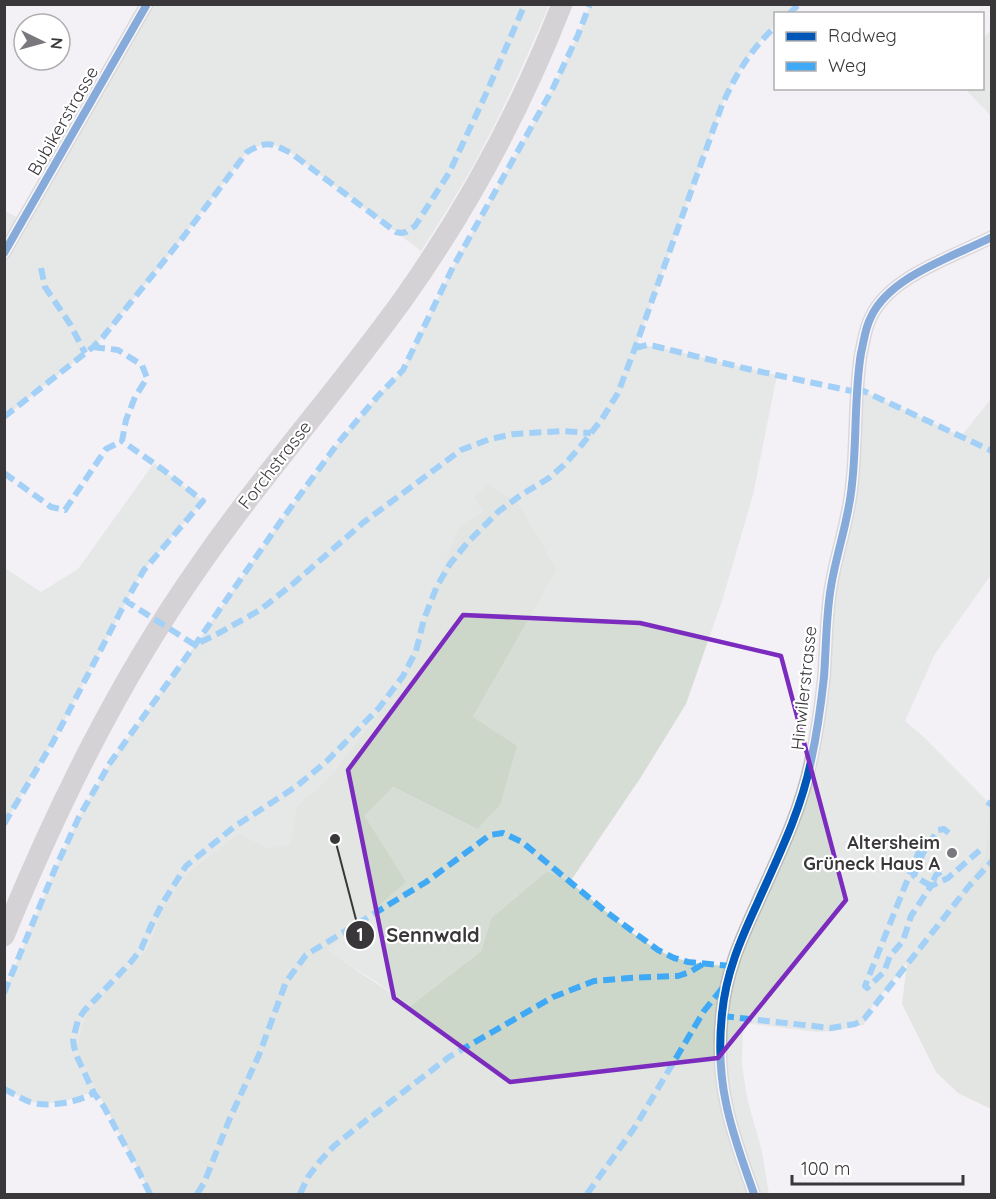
<svg xmlns="http://www.w3.org/2000/svg" width="996" height="1199" font-family="Quicksand,sans-serif">
  <style>
    .green { fill: #d6ddd5 }
    .forest { fill: #ccd7ca }
    .lines { fill: none; stroke-linecap: round; stroke-linejoin: round }
    .minor { stroke: #bcbbbb; stroke-width: 14 }
    .highway { stroke: #b0adaf; stroke-width: 21 }
    .quiet { stroke: #3fa9f5; stroke-width: 6; stroke-dasharray: 12 6; stroke-linecap: butt }
    .cycleway-casing { stroke: #fff; stroke-width: 11 }
    .cycleway { stroke: #0057b8; stroke-width: 8 }
    .marked { fill: none; stroke: #7b2cbf; stroke-width: 4.5; stroke-linejoin: round }
    .poi-dot { fill: #7a787c; stroke: #fff; stroke-width: 2 }
    .labels { text-anchor: middle; stroke-width: 4.5; stroke-linejoin: round; paint-order: stroke }
    .street-label { font-size: 18px; fill: #39373a; stroke: #fff }
    .poi-label { font-size: 18px; font-weight: bold; fill: #39373a; stroke: #fff; text-anchor: end }
    .leader { fill: none; stroke: #39373a; stroke-width: 2 }
    .callout-dot { fill: #39373a; stroke: #fff; stroke-width: 2 }
    .mark-label { font-size: 18px; text-anchor: middle; font-weight: bold; fill: #fff }
    .callout-label { font-size: 20px; text-anchor: middle; font-weight: bold; fill: #39373a; stroke: #fff; stroke-width: 4.5; stroke-linejoin: round; paint-order: stroke }
  </style>
  <rect width="100%" height="100%" fill="#f4f1f6"/>
  <path class="green" d="M147,5H549C526,60 501,115 472,168C456,196 439,223 421,251L291,153C270,143 267,140 247,152L184,236L103,337L93,347L5,417V211L23,220Z
    M590,5H799L789,13L776,14L775,26C751,49 736,74 722,105L636,347L654,346L777,375L753,495L723,598L686,704L641,777L570,882L547,871L491,918L481,951L410,1006L372,979L326,950L405,882L365,816L393,787L477,829L473,717L557,570L483,512L458,529L399,687L330,776L297,806L290,846L268,848L239,833L190,871L164,905L148,948L87,1011L76,1047L97,1091L59,1103L29,1102L5,1089L4,993L55,869L79,817L110,763L195,645L283,518L338,443L377,397L403,370L453,267L552,90L578,35Z
    M991,30V116L965,89L982,88L983,38Z
    M857,388L961,436L991,399V575L935,654L905,721L924,737L989,803L985,856L953,905L867,1013L864,1025L834,1031L817,1032L743,1023L742,1065L748,1102L762,1151L769,1194H754L730,1121L724,999L796,816L842,540Z
    M154,463L203,501L152,560L138,579L53,742L5,824V568L41,592L78,569Z"/>
  <path class="forest" d="M488,485L518,503L557,570L473,717L517,746L500,805L477,829L393,787L365,816L406,882L327,950L410,1006L481,951L491,918L547,871C555,875 565,878 572,884C603,907 640,945 676,958C694,964 712,965 731,966L721,1052L754,1194H151L97,1091L76,1047L87,1011L148,948L164,905L190,871L239,833L268,848L290,845L297,806L330,776L399,687L458,528L483,512L473,497Z
    M989,803L992,805L991,1109L958,1093L936,1072L902,1004L907,963L953,905L985,856Z"/>
  <g class="lines">
    <path class="minor" d="M4,253L147,4
      M754,1194C744,1165 732,1134 726,1103C720,1075 719,1043 722,1014C726,973 740,941 757,904C778,857 801,811 811,761C817,733 821,705 824,677C826,649 826,621 830,593C835,556 849,521 852,484C857,440 854,396 861,353C864,341 865,328 871,317C890,276 953,257 992,237"/>
    <path class="highway" d="M4,936C57,807 118,682 198,568C262,475 338,390 404,298C469,206 521,109 562,4"/>
    <path class="quiet" d="M789,14L799,4
      M41,268L45,287L70,324L85,353
      M93,347L118,350L142,365L147,378L135,397L126,420L122,441L162,469L203,501L144,570L126,601
      M635,348L647,345L654,346L748,369L856,392
      M857,388L992,451
      M4,417L93,347L103,337L184,236L247,152C268,140 270,143 291,153L396,232L401,233L406,232L415,226L449,173L485,96L525,4
      M4,473L51,507L65,510L106,449L122,441
      M987,802L992,805
      M4,824L53,742L126,601L195,645L221,632L260,610L294,583L364,522L461,450L490,439L514,434L563,431L591,433
      M923,853L919,851L865,986L867,988L884,972L890,956L903,941L911,916L931,886L948,878L980,850
      M941,872L936,875L931,886L914,876L923,853L938,830L944,829L950,834
      M4,993L55,869L79,817L110,763L195,645L283,518L338,443L377,397L403,370L453,267L552,90L578,35L590,4
      M722,1016L831,1028L855,1024L864,1019L969,886L992,861
      M4,1089C13,1093 21,1099 30,1102C48,1108 78,1102 94,1093
      M150,1194L134,1162L104,1107L94,1093L78,1059L74,1047L73,1039L78,1020L84,1011L131,962L141,949L151,926L162,904L186,866L234,827L297,786L327,761L379,708L403,676L416,651L424,619L437,586L450,564L468,542L499,511L521,495L549,478L564,465L580,447L602,419L618,393L635,348L722,105C736,74 751,49 776,26
      M197,1194L204,1183L230,1118L259,1055L286,982L306,955L426,882L490,835L503,833L522,842L605,911L658,950L674,958L688,962L731,966
      M300,1194L308,1177L320,1161L334,1146L355,1129L449,1057L553,997L594,981L629,978L678,976L690,972L703,964
      M587,1194L635,1127L704,1011L724,986"/>
    <g class="cycleway-casing">
      <path id="cycleway" d="M4,253L147,4
        M754,1194C744,1165 732,1134 726,1103C720,1075 719,1043 722,1014C726,973 740,941 757,904C778,857 801,811 811,761C817,733 821,705 824,677C826,649 826,621 830,593C835,556 849,521 852,484C857,440 854,396 861,353C864,341 865,328 871,317C890,276 953,257 992,237"/>
    </g>
    <use href="#cycleway" class="cycleway"/>
  </g>
  <path d="M0 0H996V1199H0ZM463,615L640,623L781,656L846,900L718,1058L510,1082L394,998L348,770Z" fill="#f4f1f6" fill-opacity=".55" fill-rule="evenodd"/>
  <path class="marked" d="M463,615L640,623L781,656L846,900L718,1058L510,1082L394,998L348,770Z"/>
  <circle class="poi-dot" cx="952" cy="853" r="6"/>
  <g class="labels">
    <g class="street-label">
      <text transform="translate(63 121) rotate(-60)" y="6">Bubikerstrasse</text>
      <text transform="translate(275 465) rotate(-52)" y="6">Forchstrasse</text>
      <text transform="translate(804 688) rotate(-84)" y="6">Hinwilerstrasse</text>
    </g>
    <g class="poi-label">
      <text x="940" y="849">Altersheim<tspan x="940" dy="21">Grüneck Haus A</tspan></text>
    </g>
  </g>
  <path class="leader" d="M335 839L360 935"/>
  <g class="callout-dot">
    <circle cx="335" cy="839" r="6"/>
    <circle cx="360" cy="935" r="15"/>
  </g>
  <g class="mark-label">
    <text x="360" y="941">1</text>
  </g>
  <g class="callout-label">
    <text x="433" y="942">Sennwald</text>
  </g>
  <rect width="996" height="1199" fill="none" stroke="#39373a" stroke-width="12"/>
  <rect x="774" y="12" width="210" height="78" fill="#ffffff" stroke="#b0afb0" stroke-width="1.5"/>
  <rect x="786" y="32" width="30" height="9" fill="#0057b8" stroke="#b0afb0" stroke-width="1.5"/>
  <text x="828" y="42" font-size="18" fill="#39373a">Radweg</text>
  <rect x="786" y="62" width="30" height="9" fill="#3fa9f5" stroke="#b0afb0" stroke-width="1.5"/>
  <text x="828" y="72" font-size="18" fill="#39373a">Weg</text>
  <g transform="translate(42 42) rotate(95)"><circle r="28" fill="#ffffff" stroke="#b0afb0" stroke-width="1.5"/>
  <path d="M0-4.5L10 22L0 15L-10 22Z" fill="#7a787c"/>
  <text y="-9" font-size="16" font-weight="bold" text-anchor="middle" fill="#39373a">N</text>
  </g>
  <path d="M792 1175v9h171v-9" fill="none" stroke="#39373a" stroke-width="3"/>
  <text x="801" y="1175" font-size="18" fill="#39373a" stroke="#ffffff" stroke-width="4.5" paint-order="stroke">100 m</text>
</svg>
